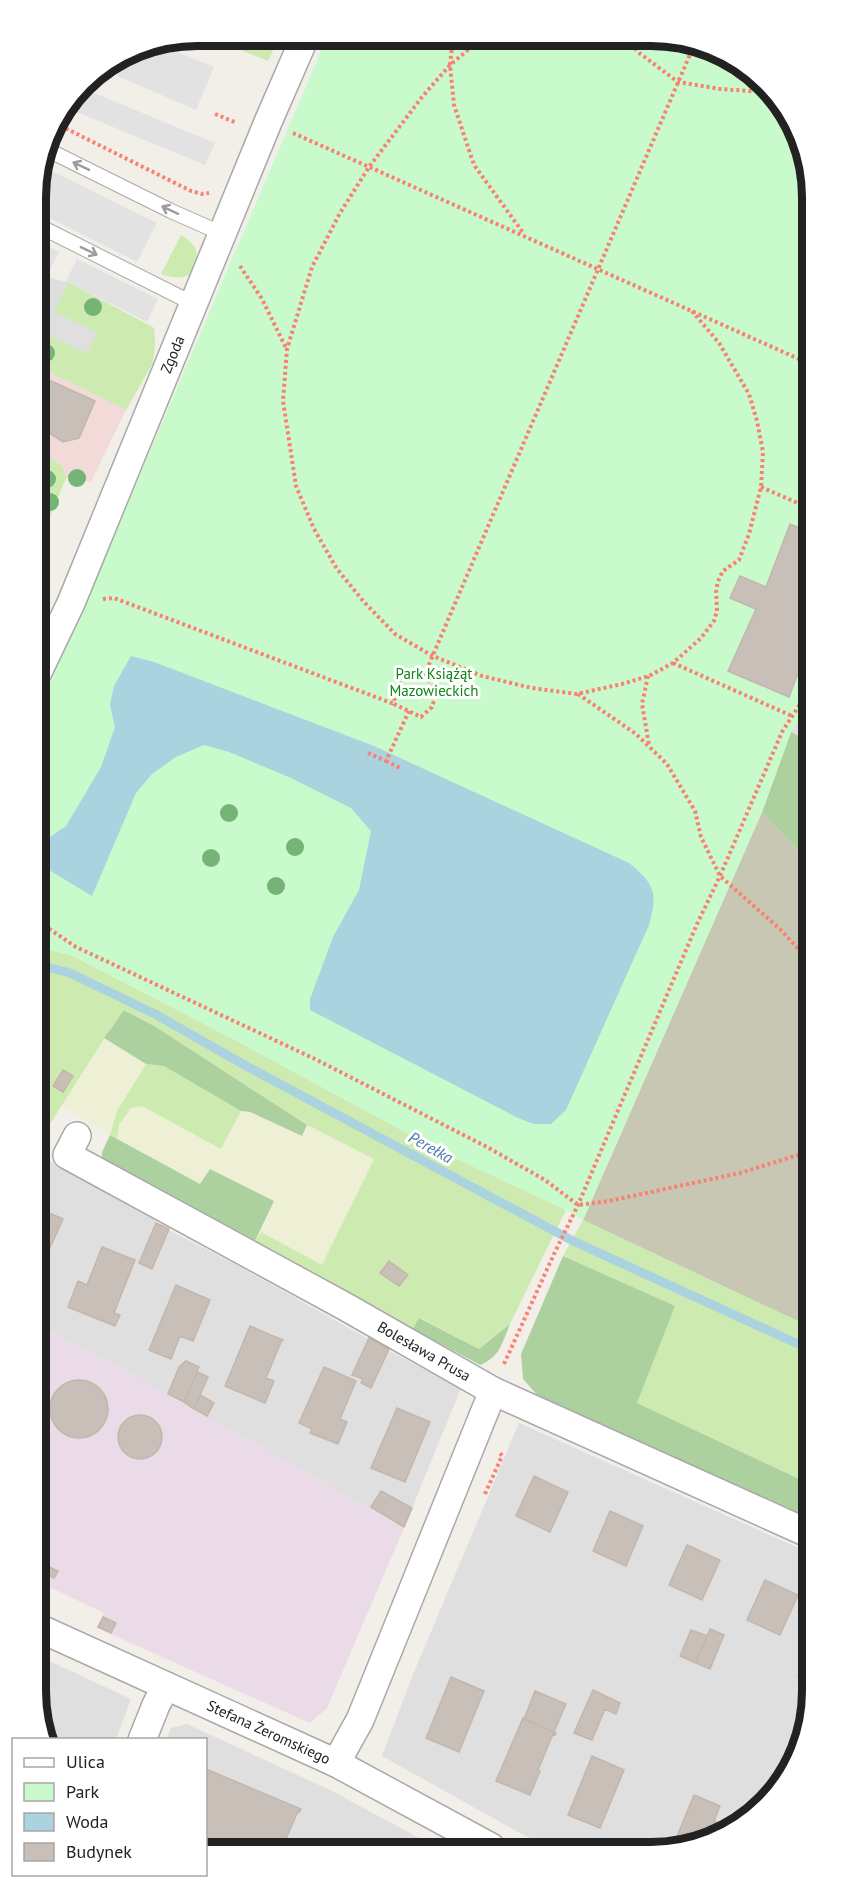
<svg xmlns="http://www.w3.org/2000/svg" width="849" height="1888" font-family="'PT Sans',sans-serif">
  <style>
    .residential { fill: #e0dfdf }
    .commercial { fill: #f2dad9 }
    .industrial { fill: #ebdbe8 }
    .construction { fill: #c7c7b4 }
    .farmland { fill: #eef0d5 }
    .grass { fill: #cdebb0 }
    .forest { fill: #add19e }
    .park { fill: #c8facc }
    .parking { fill: #e2e2e2 }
    .water { fill: #aad3df }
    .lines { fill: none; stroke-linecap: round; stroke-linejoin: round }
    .stream { stroke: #aad3df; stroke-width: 9 }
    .building { fill: #c7bfb8; stroke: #c4b6ab; stroke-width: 1.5 }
    .service-casing { stroke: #a9a9a9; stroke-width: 16 }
    .minor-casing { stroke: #a9a9a9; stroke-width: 30 }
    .path { stroke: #fa8072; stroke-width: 4; stroke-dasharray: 3 3; stroke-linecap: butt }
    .service { stroke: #fff; stroke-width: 14 }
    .minor { stroke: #fff; stroke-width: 27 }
    .tree { fill: #74b475 }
    .oneway { stroke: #9c9c9c }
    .labels { text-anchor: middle; stroke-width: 6; stroke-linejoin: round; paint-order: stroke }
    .street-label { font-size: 15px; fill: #222; stroke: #fff }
    .park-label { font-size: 15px; fill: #0c8416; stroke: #fff }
    .water-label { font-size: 16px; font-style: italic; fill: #4a7aab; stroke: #fff }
    .rim { fill: none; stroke: #222; stroke-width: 8 }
  </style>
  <rect width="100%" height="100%" fill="#f2efe9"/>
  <path class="residential" d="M37,271L57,280L68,282L154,328L155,343L126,410L37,366Z
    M809,702V741L791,732Z
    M40,1156L156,1220L157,1224L233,1263L404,1359L461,1388L404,1528L113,1364L40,1327Z
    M519,1423L812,1554L813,1701L801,1752L773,1797L693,1846L545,1847L382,1756L414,1672Z
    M41,1657L131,1699L116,1739H46L42,1732Z
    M187,1724L330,1790L438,1848L206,1849V1740H166L171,1728Z"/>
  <path class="commercial" d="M37,366L126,410L91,482L66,478L63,466L37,448Z"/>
  <path class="industrial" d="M40,1327L113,1364L404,1528L327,1708L310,1723L97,1628L104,1613L41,1583Z"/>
  <path class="construction" d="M762,812L810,863L811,1328L583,1220Z"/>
  <path class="farmland" d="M104,1038L146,1064L117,1110L110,1135L62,1105Z
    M142,1106L221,1148L241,1111L250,1112L301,1136L307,1125L374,1159L322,1266L261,1232L274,1201L210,1169L201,1184L117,1138L119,1125L131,1108Z"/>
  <path class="grass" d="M206,36H232L236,38L239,36H270L278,40L268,61Z
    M181,235C202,249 199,254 189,275C179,279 172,278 161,274Z
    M68,282L154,328L155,343L153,363L126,410L37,366V330L87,353L97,333L54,312Z
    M37,448L63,466L66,478L38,547Z
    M39,947L71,955L233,1039L440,1151L566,1210L510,1324L479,1349L420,1318L413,1329L255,1241L261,1232L322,1265L374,1159L307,1125L156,1027L125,1010L114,1023L45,1132L40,1129Z
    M146,1064L164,1066L241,1111L221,1149L142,1106L131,1108L119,1125L117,1138L110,1135L117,1111Z
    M583,1220L811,1327L812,1485L637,1403L674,1306L563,1256Z"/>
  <path class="forest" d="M791,732L809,741L810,863L762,812Z
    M124,1010L156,1027L307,1125L302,1136L250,1112L241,1111L164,1066L146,1064L104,1038Z
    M110,1135L200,1184L210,1169L274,1201L255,1241L102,1159V1152Z
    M563,1256L675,1306L637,1403L812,1485V1521L539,1397L523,1379L521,1354Z
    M419,1318L479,1349L510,1324C502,1343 500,1357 480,1365L413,1329Z"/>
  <path class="park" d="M327,37L683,39L758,76L807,156L809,702L791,732L762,812L583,1220L566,1210L440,1151L233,1039L72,955L39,947L38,699L62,657Z"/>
  <path class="parking" d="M158,44L214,67L196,110L102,69L136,48Z
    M82,88L215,143L205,165L67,108Z
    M42,166L157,223L137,262L36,211V187Z
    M37,241L59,252L48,273L37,267Z
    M77,259L158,299L147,322L66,281Z"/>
  <path class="water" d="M131,656L154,662L374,746L629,863C655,884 658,893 649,925L566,1110L551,1124H534L518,1118L310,1010V999L333,937L359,890L371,831L351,808L291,778L229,752L204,745L176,757L152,774L136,793L92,896L49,870L43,857L44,841L66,826L101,767L115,727L110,705L114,686Z"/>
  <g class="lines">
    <path class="stream" d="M39,965L70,973L155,1014L248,1067L573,1241L811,1350"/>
  </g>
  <path class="building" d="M37,372L46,376L49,380L95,401L79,438L63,442L37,425Z
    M790,524L809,532V644L789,697L728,671L756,609L730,598L740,576L766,587Z
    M63,1070L73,1076L63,1092L53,1086Z
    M40,1209L63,1219L45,1259L40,1256Z
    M156,1223L169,1229L152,1269L139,1263Z
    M102,1247L135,1260L114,1313L120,1315L115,1326L68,1307L78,1281L87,1285Z
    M389,1261L408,1275L399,1286L380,1273Z
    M176,1285L210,1300L193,1341L180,1336L171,1359L149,1350Z
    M250,1326L283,1340L281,1342L266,1378L274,1381L265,1403L225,1386Z
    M369,1338L389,1349L371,1388L361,1383L363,1379L352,1375Z
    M186,1361L199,1367L184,1402L168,1394L179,1367Z
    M324,1367L356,1381L340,1419L347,1422L338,1444L310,1433L312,1429L299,1423Z
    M197,1372L208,1377L194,1409L184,1402Z
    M50 1409a29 29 0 1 1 58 0a29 29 0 1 1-58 0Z
    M200,1395L214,1403L207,1416L194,1409Z
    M397,1408L430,1422L405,1482L371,1468Z
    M118 1437a22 22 0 1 1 44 0a22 22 0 1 1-44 0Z
    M534,1476L568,1492L550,1532L516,1516Z
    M381,1491L412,1508L404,1527L371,1507Z
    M610,1511L643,1526L626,1566L593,1551Z
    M687,1545L720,1560L702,1600L669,1585Z
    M41,1563L58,1571L54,1578L41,1572Z
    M765,1580L798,1595L780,1635L747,1620Z
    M103,1617L116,1623L111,1633L98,1627Z
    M710,1629L724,1635L710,1669L696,1663Z
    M691,1630L707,1636L696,1663L680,1656Z
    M812,1658L813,1683H812L798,1677L801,1669L806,1672Z
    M451,1677L484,1691L459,1752L426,1738Z
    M593,1690L620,1703L616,1714L605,1709L592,1740L574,1733Z
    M535,1691L566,1704L554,1732L524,1719Z
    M523,1718L556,1733L555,1735L553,1734L538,1770L540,1771L530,1795L496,1781Z
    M592,1756L624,1770L600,1828L568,1815Z
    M206,1769L301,1809L299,1812L298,1811L282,1848L206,1849Z
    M694,1795L720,1806L714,1821L719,1823L715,1833L693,1846H673Z"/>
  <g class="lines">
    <g class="service-casing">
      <path id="service" d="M46,149L171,211L223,234
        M37,225L194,304"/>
    </g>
    <g class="minor-casing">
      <g id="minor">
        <path id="s1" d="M38,672L71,603L268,122L305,37"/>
        <path id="s2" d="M77,1136L67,1155L346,1307L493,1391L812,1535"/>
        <path id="s3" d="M41,1629L336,1763L491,1847"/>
        <path d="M142,1740L156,1705L166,1686"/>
        <path d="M336,1763L360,1720L493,1391"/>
      </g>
    </g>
    <path class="path" d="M453,38L450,65L454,105L474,165L524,234
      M482,38L450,65L422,97L369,167L340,213L312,267L287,349L283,401L296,486L314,529L337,569L364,602L395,634L433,656L482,676L532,688L577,694L622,684L649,676L673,663L701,638L714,621L717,611L716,589L719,579L723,571L739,560L749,534L761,487L763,452L757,421L749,394L719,343L692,311
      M627,39L638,52L678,82L720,89L750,91L766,89
      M215,114L237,123
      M55,123L191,191L202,194L209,193
      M293,133L808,363
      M240,266L262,299L286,348
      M761,487L809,508
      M103,599L114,598L394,704
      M673,663L792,716
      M411,675C425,674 432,681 436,694L432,707L421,717L394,704C395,690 397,680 411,675Z
      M424,676L694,45
      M648,676L642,704L649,745
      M578,694L636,734L667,764L695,811L701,837L720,876L781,930L810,962
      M368,753L386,761L409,711
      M386,761L400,768
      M39,922L76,947L315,1059L487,1147L545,1180L578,1205L609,1201L740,1173L811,1151
      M504,1364L554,1254L578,1205L697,924L720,876L782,732L809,690
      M485,1494L502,1456L499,1451
      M41,1585L46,1575"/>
    <use href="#service" class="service"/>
    <use href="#minor" class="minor"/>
  </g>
  <g class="tree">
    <circle cx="93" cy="307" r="9"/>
    <circle cx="46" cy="353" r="9"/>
    <circle cx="77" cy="478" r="9"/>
    <circle cx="47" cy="479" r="9"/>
    <circle cx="50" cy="502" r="9"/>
    <circle cx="229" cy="813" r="9"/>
    <circle cx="295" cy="847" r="9"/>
    <circle cx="211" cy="858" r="9"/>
    <circle cx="276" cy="886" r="9"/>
  </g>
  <defs><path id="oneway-shaft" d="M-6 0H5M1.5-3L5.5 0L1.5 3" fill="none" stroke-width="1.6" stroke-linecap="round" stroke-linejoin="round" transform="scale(1.5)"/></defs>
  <g class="oneway">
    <use href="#oneway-shaft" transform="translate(81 166) rotate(-154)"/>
    <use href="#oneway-shaft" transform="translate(170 210) rotate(-155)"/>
    <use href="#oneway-shaft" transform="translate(89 251) rotate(26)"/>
  </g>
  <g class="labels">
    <g class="street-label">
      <text dy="5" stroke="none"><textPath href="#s1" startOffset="345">Zgoda</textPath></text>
      <text dy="5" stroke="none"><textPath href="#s2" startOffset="429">Bolesława Prusa</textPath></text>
      <text dy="5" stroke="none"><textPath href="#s3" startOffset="250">Stefana Żeromskiego</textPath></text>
    </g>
    <g class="park-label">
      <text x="434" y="679">Park Książąt<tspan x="434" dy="17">Mazowieckich</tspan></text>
    </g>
    <g class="water-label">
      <text transform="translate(431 1147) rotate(29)" y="6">Perełka</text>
    </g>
  </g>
  <path d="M0 0H849V1888H0ZM197 46H651A151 151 0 0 1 802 197V1691A151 151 0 0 1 651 1842H197A151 151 0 0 1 46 1691V197A151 151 0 0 1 197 46Z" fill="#fff" fill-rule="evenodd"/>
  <path class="rim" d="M197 46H651A151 151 0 0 1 802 197V1691A151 151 0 0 1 651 1842H197A151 151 0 0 1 46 1691V197A151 151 0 0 1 197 46Z"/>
  <rect x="12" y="1738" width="195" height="138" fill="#ffffff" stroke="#a7a7a7" stroke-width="1.5"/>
  <rect x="24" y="1758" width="30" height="9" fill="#ffffff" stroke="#a7a7a7" stroke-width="1.5"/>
  <text x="66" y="1768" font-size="18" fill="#222222">Ulica</text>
  <rect x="24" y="1783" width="30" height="18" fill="#c8facc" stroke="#a7a7a7" stroke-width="1.5"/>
  <text x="66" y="1798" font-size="18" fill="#222222">Park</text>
  <rect x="24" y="1813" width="30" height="18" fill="#aad3df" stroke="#a7a7a7" stroke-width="1.5"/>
  <text x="66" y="1828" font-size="18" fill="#222222">Woda</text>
  <rect x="24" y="1843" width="30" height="18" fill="#c7bfb8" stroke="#a7a7a7" stroke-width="1.5"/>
  <text x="66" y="1858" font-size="18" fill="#222222">Budynek</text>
</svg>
